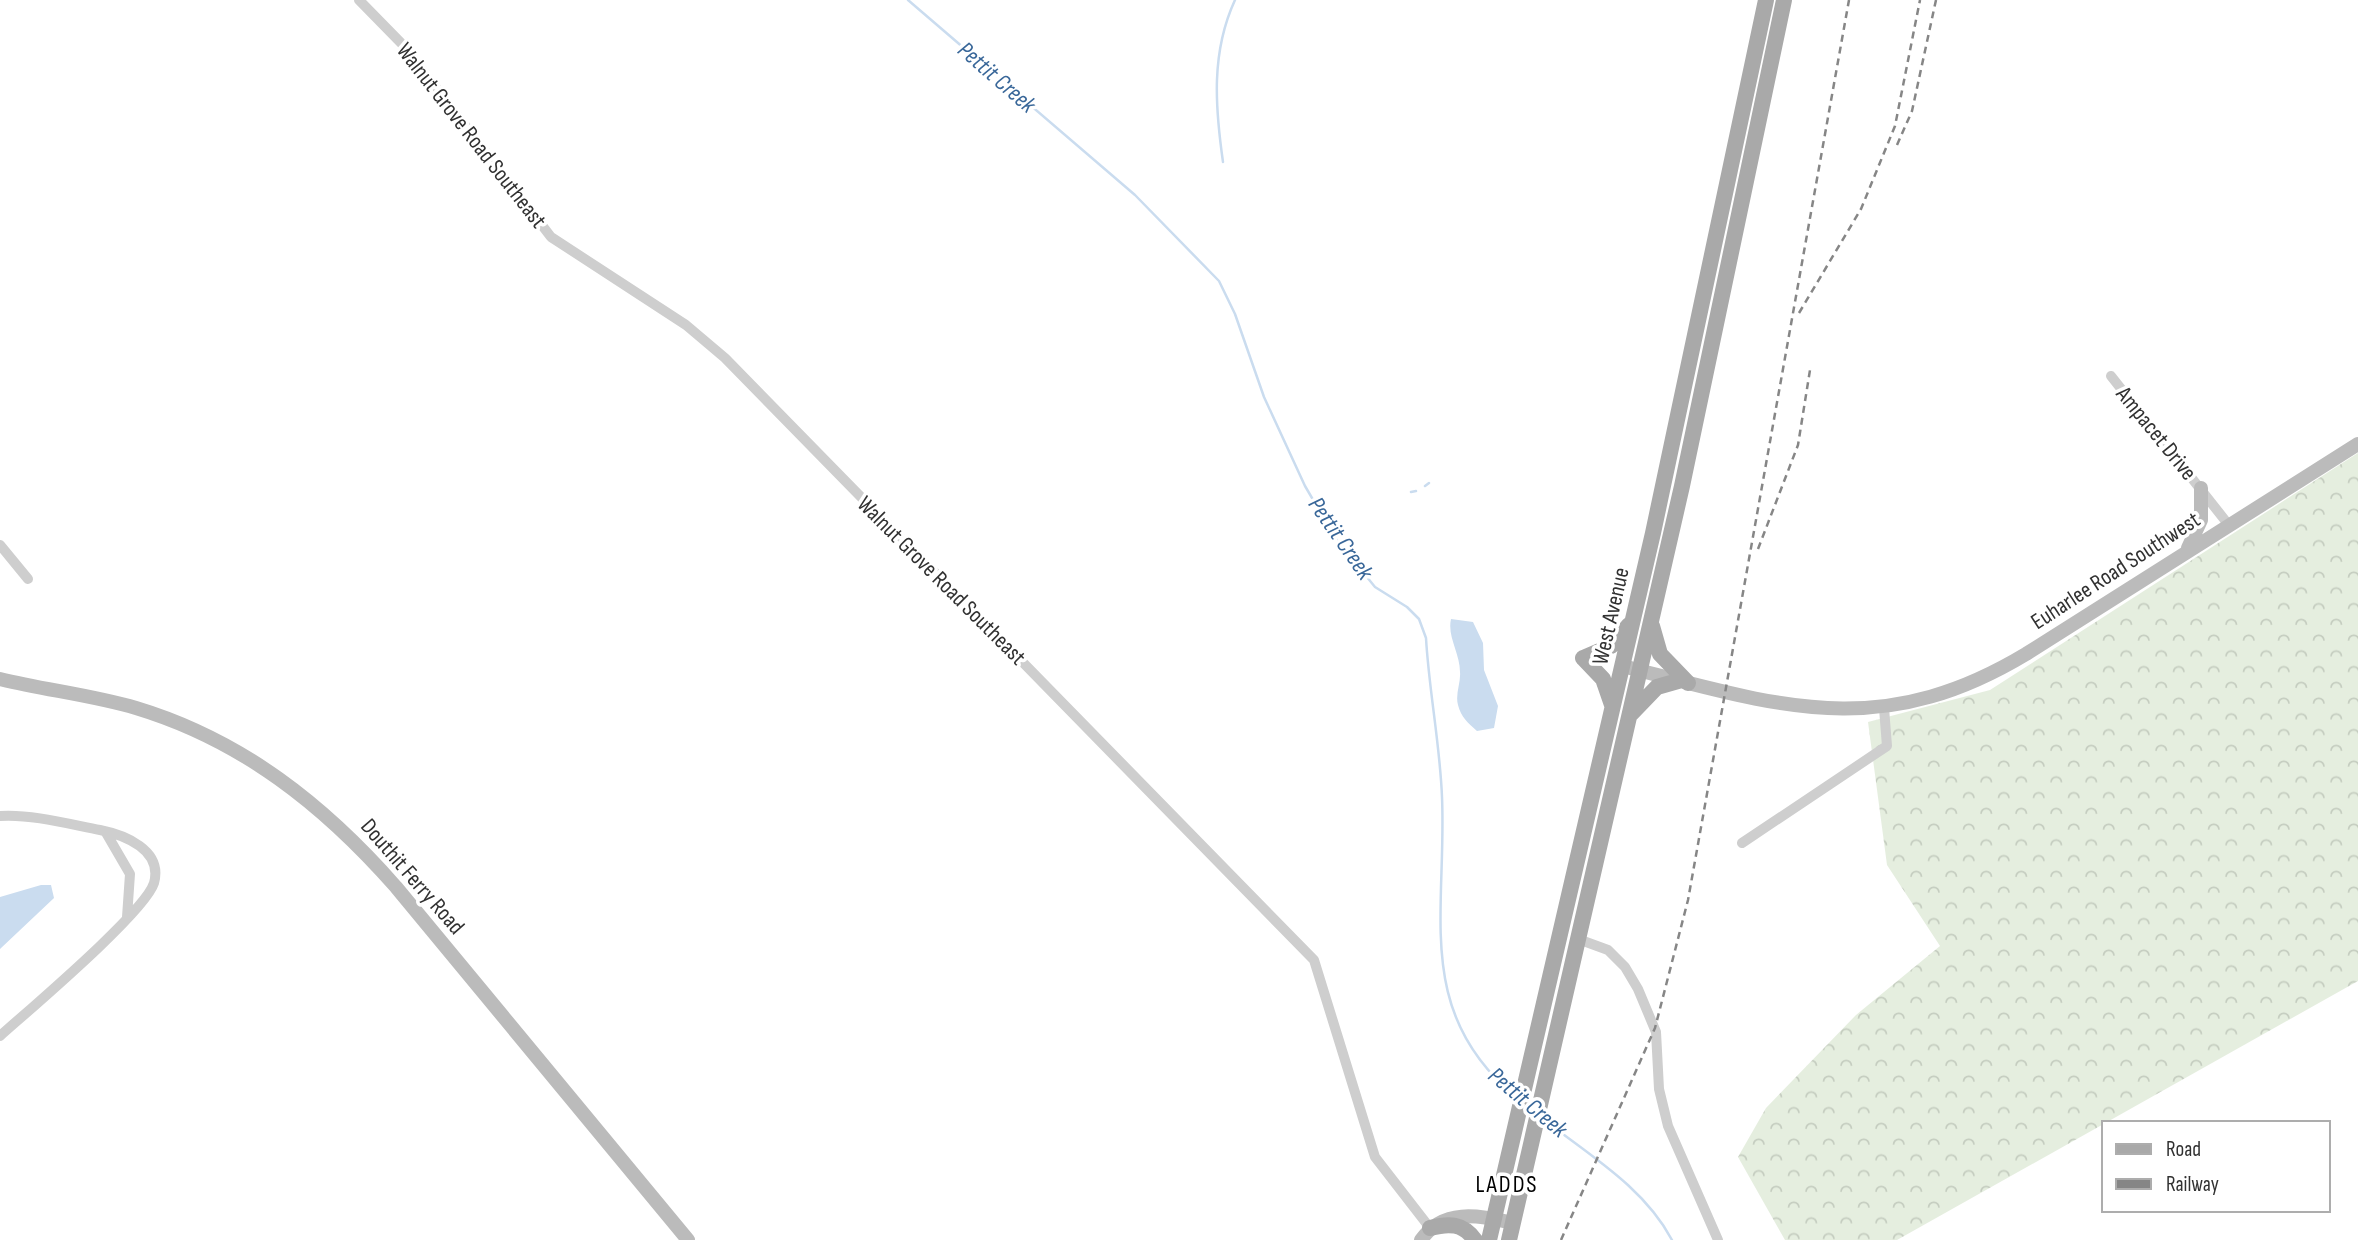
<svg xmlns="http://www.w3.org/2000/svg" width="2358" height="1240" font-family="'Sofia Sans Condensed',sans-serif">
  <style>
    .forest { fill: url(#forest-crowns) }
    .water { fill: #cadcef }
    .lines { fill: none; stroke-linecap: round; stroke-linejoin: round }
    .stream { stroke: #cadcef; stroke-width: 2.5 }
    .street { stroke: #cecece; stroke-width: 10 }
    .secondary { stroke: #bbb; stroke-width: 14 }
    .primary { stroke: #a9a9a9; stroke-width: 16 }
    .rail { stroke: #868686; stroke-width: 2.5; stroke-dasharray: 7 5; stroke-linecap: butt }
    .labels { text-anchor: middle; stroke-width: 7; stroke-linejoin: round; paint-order: stroke }
    .street-label { font-size: 23px; fill: #313131; stroke: #fff }
    .water-label { font-size: 24px; font-style: italic; fill: #396799; stroke: #fff }
    .neighbourhood-label { font-size: 24px; letter-spacing: 2px; fill: #000; stroke: #fff }
  </style>
  <defs>
    <pattern id="forest-crowns" width="20" height="18" patternUnits="userSpaceOnUse" patternTransform="scale(1.75)"><rect width="20" height="18" fill="#e5eedf"/><path d="M2 6a3 3 0 1 1 6 0M12 15a3 3 0 1 1 6 0" fill="none" stroke="#c5cdc0"/></pattern>
  </defs>
  <rect width="100%" height="100%" fill="#fff"/>
  <path class="forest" d="M2358,453V981L1897,1240H1785L1738,1157L1766,1108L1856,1015L1940,946L1887,865L1868,722L1990,690Z"/>
  <path class="water" d="M1451,619L1473,622L1483,643L1484,670L1498,706L1494,728L1477,731C1468,723 1461,717 1458,705C1455,694 1461,682 1460,672C1460,653 1447,637 1451,619Z
    M41,885H51L54,898L0,949V897Z"/>
  <g class="lines">
    <path class="stream" d="M908,0L1135,195L1219,281L1235,314L1264,397L1305,486L1336,539L1375,587L1407,607L1419,619L1426,638C1429,691 1440,744 1442,797C1447,912 1413,1012 1516,1097
      M1223,162C1215,106 1211,52 1235,0
      M1425,486L1429,483
      M1411,492L1416,491
      M1543,1119C1589,1155 1644,1187 1672,1240"/>
    <path class="street" d="M359,0L404,46L551,237L686,325L725,358L1314,960L1375,1157L1430,1228
      M2111,376L2228,524
      M0,545L28,579
      M0,816C32,814 69,824 100,830C125,835 163,850 154,883C145,912 29,1010 0,1036
      M105,831L130,874L127,917
      M1742,843L1887,746L1884,708
      M1578,939L1608,950L1625,967L1638,989L1656,1032L1659,1089L1668,1126L1718,1240"/>
    <path class="secondary" d="M2188,548L2201,520V488
      M1622,666C1777,705 1878,743 2026,654L2358,444
      M0,679C45,690 92,695 136,708C242,740 324,805 396,887L688,1240
      M1421,1240C1444,1207 1480,1216 1513,1223"/>
    <path class="primary" d="M1652,626L1660,654L1688,683
      M1583,658L1611,646L1629,625
      M1583,658L1603,679L1612,705
      M1631,714L1657,687L1678,681
      M1430,1228C1449,1223 1463,1223 1475,1240
      M1489,1240L1653,533L1766,0
      M1509,1240L1682,486L1784,0"/>
    <path class="rail" d="M1897,145L1912,111L1936,0
      M1799,313L1861,209L1895,126L1920,0
      M1758,549L1798,445L1810,370
      M1561,1240L1655,1028L1688,900L1849,0"/>
  </g>
  <g class="labels">
    <g class="street-label">
      <text transform="translate(472 135) rotate(52)" y="8">Walnut Grove Road Southeast</text>
      <text transform="translate(2157 433) rotate(51)" y="8">Ampacet Drive</text>
      <text transform="translate(2115 570) rotate(-33)" y="8">Euharlee Road Southwest</text>
      <text transform="translate(942 580) rotate(45)" y="8">Walnut Grove Road Southeast</text>
      <text transform="translate(1610 616) rotate(-77)" y="8">West Avenue</text>
      <text transform="translate(413 876) rotate(49)" y="8">Douthit Ferry Road</text>
    </g>
    <g class="water-label">
      <text transform="translate(997 77) rotate(41)" y="8">Pettit Creek</text>
      <text transform="translate(1341 538) rotate(55)" y="8">Pettit Creek</text>
      <text transform="translate(1528 1102) rotate(40)" y="8">Pettit Creek</text>
    </g>
    <g class="neighbourhood-label">
      <text x="1507" y="1192">LADDS</text>
    </g>
  </g>
  <rect x="2102" y="1121" width="228" height="91" fill="#ffffff" stroke="#adadad" stroke-width="2"/>
  <rect x="2116" y="1144" width="35" height="10" fill="#a9a9a9" stroke="#adadad" stroke-width="2"/>
  <text x="2166" y="1156" font-size="21" fill="#313131">Road</text>
  <rect x="2116" y="1179" width="35" height="10" fill="#868686" stroke="#adadad" stroke-width="2"/>
  <text x="2166" y="1191" font-size="21" fill="#313131">Railway</text>
</svg>
